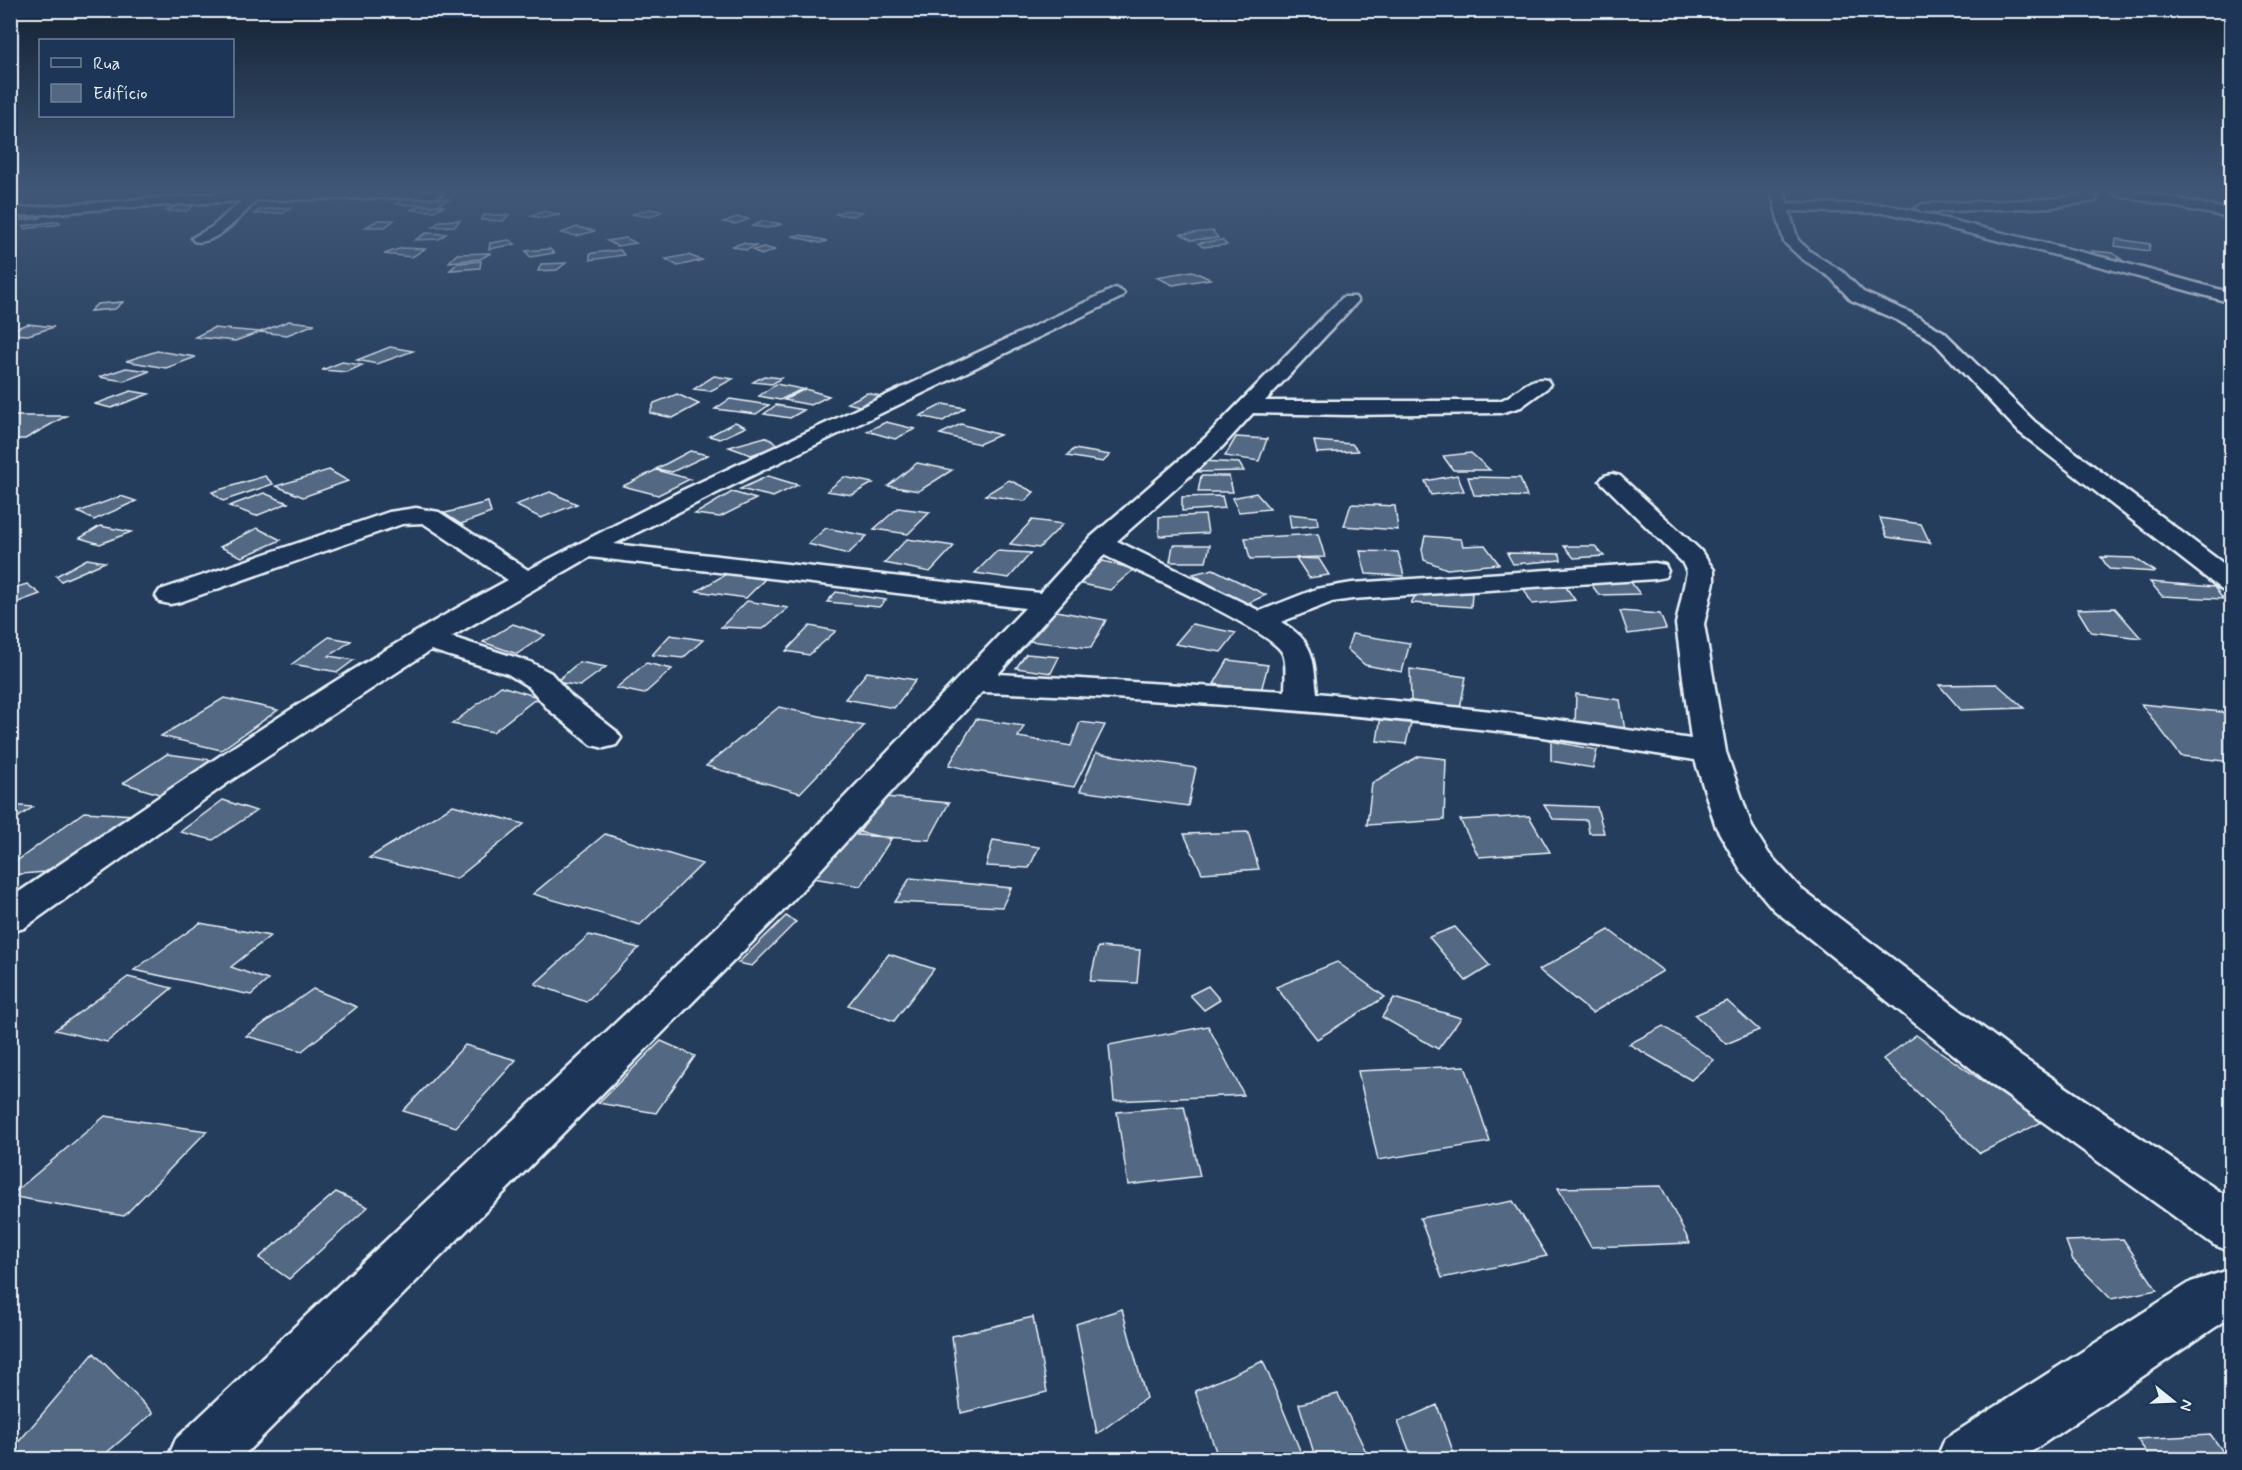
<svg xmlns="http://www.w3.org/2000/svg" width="2242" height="1470" font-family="Mynerve,sans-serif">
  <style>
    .building { fill: #536782; stroke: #e8f1f8; stroke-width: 1.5 }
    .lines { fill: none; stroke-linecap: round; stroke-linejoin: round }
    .minor-casing { stroke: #e8f1f8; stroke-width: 5 }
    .minor { fill: #1d3557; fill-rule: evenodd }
  </style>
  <rect width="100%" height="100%" fill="#253d5d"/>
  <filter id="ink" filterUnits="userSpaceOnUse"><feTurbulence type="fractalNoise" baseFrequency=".0167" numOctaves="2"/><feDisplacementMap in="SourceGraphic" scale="12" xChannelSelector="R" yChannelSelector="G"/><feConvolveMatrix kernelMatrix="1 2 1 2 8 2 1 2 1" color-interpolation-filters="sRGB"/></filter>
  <g filter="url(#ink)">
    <path class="building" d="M403,198L449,199L436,206L396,204Z
      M198,202L187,211H165L183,203Z
      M422,205L444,206L434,211L410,210Z
      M293,207L284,213L254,214L260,210Z
      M649,209L663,211L650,217L632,214Z
      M847,210L862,212L853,216L835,214Z
      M544,211L560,215L543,218L531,216Z
      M484,215H509L503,221L481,220Z
      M36,216L40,218L10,222V219Z
      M737,217L750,219L735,224L723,222Z
      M378,220H394L385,227H366Z
      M460,220L455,226L433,227L440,221Z
      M59,221L60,224L25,229L23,226Z
      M764,221L782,224L768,228L752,226Z
      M577,227L595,231L576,236L561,233Z
      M1213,231L1218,238L1192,240L1181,234Z
      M426,233L446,234L439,239L415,240Z
      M801,235L827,241L820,243L792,236Z
      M626,238L636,243L617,246L607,241Z
      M2116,239L2150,244L2149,251L2115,246Z
      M509,240L515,244L489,249L490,243Z
      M1222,240L1227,245L1203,247L1198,243Z
      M743,243L756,246L746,250L732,246Z
      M763,247L775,250L761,255L753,250Z
      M402,248L425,249L412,257L384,254Z
      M550,249L554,253L530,257L526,251Z
      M620,250L624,255L590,260V254L593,253Z
      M2092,251L2113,253L2121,259L2099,258Z
      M491,253L480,259L449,262L457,254Z
      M688,255L702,260L678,266L666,259Z
      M481,261L480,268L450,270L458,263Z
      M566,263L557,270L538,271L541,264Z
      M1192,271L1210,279L1173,285L1156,277Z
      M123,302L115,309L90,311L97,304Z
      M289,321L315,324L287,335L260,332Z
      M28,324L54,327L28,335L10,334V330Z
      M213,328L260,332L235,341L195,337Z
      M390,347L413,351L377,364L357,360Z
      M157,351L196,357L166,368L126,361Z
      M342,362L362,365L347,372L322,370Z
      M126,368L150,371L124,381L99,377Z
      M714,376L733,379L710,391L694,389Z
      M764,376L781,378L772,384L753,382Z
      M776,384L802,389L780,400L759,396Z
      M805,389L829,396L811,405L784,400Z
      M131,391L149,394L111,408L95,404Z
      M867,393L894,399L872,409L847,403Z
      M677,394L699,404L673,418L650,413L654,403Z
      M730,399L769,405L756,414L715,409Z
      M943,404L965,408L943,421L920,416Z
      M776,405L804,410L790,418L764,414Z
      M10,416H66L25,439H10Z
      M735,422L746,427L720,439L709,436Z
      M886,422L915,429L895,439L867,431Z
      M961,424L1000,435L979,444L940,434Z
      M765,437L780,445L751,455L729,447Z
      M1236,437L1267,439L1259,461L1225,456Z
      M1314,441L1352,444L1358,451L1317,453Z
      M1074,449L1110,455L1103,462L1067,456Z
      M690,451L708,455L672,472L656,469Z
      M1471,453L1490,470H1453L1443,456Z
      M1202,461L1239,463L1244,471L1194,472Z
      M917,463L952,470L919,491L888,486Z
      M329,470L348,481L303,497L276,486Z
      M656,470L690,479L658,495L623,486Z
      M1457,475L1464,491L1431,495L1425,481Z
      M265,476L273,484L223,501L212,492Z
      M768,476L798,485L773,497L740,489Z
      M1201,476H1229L1233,492H1198Z
      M844,477L873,483L852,495L827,491Z
      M1468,477L1520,478L1527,497L1474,495Z
      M1009,480L1034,492L1025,501L985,495Z
      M550,492L577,504L541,518L515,505Z
      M732,492L756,499L720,517L695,514Z
      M264,493L288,503L256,516L229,506Z
      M1256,493L1270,509L1239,512L1232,498Z
      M121,496L136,501L94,520L78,512Z
      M1222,496L1225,508L1182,511V497Z
      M488,502L491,513L461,524L430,517Z
      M1351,504L1395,506L1398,530L1344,526Z
      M898,508L930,512L908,534L874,529Z
      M1289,514L1317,517L1318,525L1291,528Z
      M1205,515L1208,533L1159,536V517Z
      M1880,518L1921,524L1930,543L1887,537Z
      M1032,520L1063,524L1039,548L1010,544Z
      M100,526L131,532L100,544L80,538Z
      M257,528L281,540L242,557L220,547Z
      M826,528L867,536L848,554L808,544Z
      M1318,534L1325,557L1250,559L1245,538Z
      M1425,536L1461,539L1463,546L1485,545L1499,564L1447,569L1424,560L1422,549Z
      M907,539L954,546L930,572L884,563Z
      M1173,545H1210L1206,562H1170Z
      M1564,546H1595L1604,556L1574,558Z
      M997,551L1031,553L1009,578L975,573Z
      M1360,551L1398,552L1404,576L1366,574Z
      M1507,553L1560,554L1561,560L1513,564Z
      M2101,557L2134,558L2156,572L2109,569Z
      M1296,558L1319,559L1329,575L1309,578Z
      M87,559L105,562L61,581L56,576Z
      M1103,561L1134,569L1110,590L1072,582Z
      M1620,568L1640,594L1599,595L1580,569Z
      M1213,569L1266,595L1242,606L1193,574Z
      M726,574L765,579L746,598L697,591Z
      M2150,582L2214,587L2223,599L2162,596Z
      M27,584L40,594L10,605V589Z
      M1523,587H1566L1575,600L1532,604Z
      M1418,591L1472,593L1471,607L1411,603Z
      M836,592L886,600L879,607L827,602Z
      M747,601L788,608L763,629L721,627Z
      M2115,608L2141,638L2091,632L2077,609Z
      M1051,610L1106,620L1091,648L1028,641Z
      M1620,611L1660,614L1666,629L1628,634Z
      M513,624L545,635L517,654L483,642Z
      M1192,624L1236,633L1221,652L1175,644Z
      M810,626L836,631L809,655L786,651Z
      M1352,634L1410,643L1402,672L1365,665L1347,649Z
      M670,635L703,640L683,658L652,655Z
      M329,637L351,641L329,656L354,660L338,672L292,664Z
      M1026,654L1059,657L1051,673L1016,668Z
      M1228,660L1268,665L1261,691L1214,684Z
      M579,662L606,667L580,686L556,682Z
      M646,663L672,669L644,694L616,688Z
      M1410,669L1466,677L1460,708L1411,701Z
      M867,672L916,680L894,708L845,699Z
      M1997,684L2024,708L1961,710L1939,685Z
      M501,686L538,697L493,732L452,724Z
      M1576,694L1620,700L1625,731L1575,726Z
      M224,698L278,710L221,750L161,736Z
      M2141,704L2222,712L2232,721V762L2181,756Z
      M779,707L864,726L800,793L706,766Z
      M1381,716L1411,723L1406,744L1377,741Z
      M976,719L1024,726L1018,737L1071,746L1080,722L1105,725L1074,787L975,771L949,765Z
      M1551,741L1597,750L1593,768L1551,761Z
      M1096,753L1196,768L1188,806L1080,791Z
      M167,754L212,760L162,795L123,783Z
      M1419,756L1446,759L1444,820L1367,825L1372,783Z
      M885,797L949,803L929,840L857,835Z
      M223,800L256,811L213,840L180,832Z
      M10,805L33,807L10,823Z
      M453,805L524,824L456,879L369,858Z
      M1544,805L1597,807L1604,833H1589L1587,820L1553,819Z
      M84,812L134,815L69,870L10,875V866Z
      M1529,816L1550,852L1479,857L1460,820Z
      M850,830L891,839L863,883L860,886L813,878Z
      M1248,832L1259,869L1202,873L1184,834Z
      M605,834L702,864L640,925L533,894Z
      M993,840L1039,847L1029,868L986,866Z
      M910,878L1011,888L1002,907L895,902Z
      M786,916L796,922L752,966L738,963Z
      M200,923L270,936L231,967L268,980L251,995L134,970Z
      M1455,927L1490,966L1466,981L1429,937Z
      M1609,930L1663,971L1592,1013L1539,970Z
      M589,935L639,948L586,1002L535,984Z
      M1098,947L1140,950L1137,983L1090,981Z
      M889,954L934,969L894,1021L848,1005Z
      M1337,962L1385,997L1317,1039L1276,987Z
      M128,977L172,988L107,1042L55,1030Z
      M1208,986L1220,1000L1204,1010L1190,995Z
      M313,989L357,1007L302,1051L246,1036Z
      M1394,998L1461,1018L1438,1049L1382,1017Z
      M1727,1001L1759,1030L1726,1044L1695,1015Z
      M1208,1026L1244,1095L1114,1101L1109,1045Z
      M1663,1026L1714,1060L1691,1080L1629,1044Z
      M1916,1035L2042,1122L1980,1153L1883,1059Z
      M661,1041L695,1056L656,1113L598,1103Z
      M465,1045L516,1060L456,1127L403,1111Z
      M1465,1066L1490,1142L1378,1160L1358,1071Z
      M1184,1106L1200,1176L1128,1185L1117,1112Z
      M105,1116L207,1131L124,1216L10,1196Z
      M1661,1186L1690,1243L1591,1247L1558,1188Z
      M336,1192L368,1207L289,1279L259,1258Z
      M1513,1201L1547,1256L1442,1278L1420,1218Z
      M2123,1239L2157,1290L2111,1299L2073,1260L2066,1241Z
      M1122,1309L1146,1398L1097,1434L1076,1324Z
      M1033,1317L1047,1392L961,1413L952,1336Z
      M94,1353L153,1413L98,1460H10V1452Z
      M1263,1361L1304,1460H1219L1195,1391Z
      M1338,1394L1370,1460H1316L1299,1404Z
      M1437,1405L1456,1460H1413L1398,1422Z
      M2211,1435L2229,1460H2152L2137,1439Z"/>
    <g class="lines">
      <g class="minor-casing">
        <path id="minor" d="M255,191H441L443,193L436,197L257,200C243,214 215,247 194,241L192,238L212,227L241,201L116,208L10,217V209Z
          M1771,191H1784L1787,203L1889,205L2113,260L2232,293V303L2103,267L1889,213L1789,211L1798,240L1811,252L1843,272L1863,292L1909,312L1944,332L2035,422L2232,570V592L2222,590L2019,432L1932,340L1897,320L1851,300L1831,278L1801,258L1784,242Z
          M2086,191H2099L2095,201L2052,207L1923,212L1916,208L1923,204L2052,199L2085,195Z
          M2111,191H2137L2232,210V218L2117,195Z
          M1116,288L1124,293L1122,297L753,475L614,544L1040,593L1091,537L1205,438L1343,297H1355L1358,301L1265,401H1499C1516,396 1528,375 1547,380L1550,384L1547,388L1521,407L1500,413L1348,415L1253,413L1221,448L1117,541L1260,611L1316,589L1352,583L1655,563L1665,565L1668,571L1665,577L1655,579L1352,599L1332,602L1281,622C1315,642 1313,658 1317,693L1501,712L1691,739L1676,624L1687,572L1682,562L1600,481L1604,476L1612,474L1620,476L1700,550L1714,570V582L1704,624L1726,752L1752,827L1769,854L1801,889L2020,1056L2232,1200V1252L2214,1245L1988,1082L1773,909L1742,872L1716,827L1695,760C1620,748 1545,736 1470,728C1308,709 1146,698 982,692L782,912L239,1460H167L176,1439L754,892L1025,608L590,557L451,637L530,662L551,673L571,696L616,731L621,738L616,745L604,748L592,745L549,710L529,687L508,674L431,650L233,779L24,928L10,932V898C173,788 335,673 508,580L423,523L402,524L180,602L170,604L160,602L156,596L160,590L389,512L416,508L439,512L528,570L683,490ZM1104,555C1133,569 1274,631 1283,654C1287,664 1285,680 1285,691L998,674Z
          M2232,1269V1320L2223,1322L2019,1460H1936L1945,1439L2191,1282Z"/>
      </g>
      <use href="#minor" class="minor"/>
    </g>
  </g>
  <linearGradient id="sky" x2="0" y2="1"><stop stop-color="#142233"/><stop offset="0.48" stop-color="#405778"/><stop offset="1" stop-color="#405778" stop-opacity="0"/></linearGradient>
  <rect width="2242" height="397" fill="url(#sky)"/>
  <rect width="2242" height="1470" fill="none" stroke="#1d3557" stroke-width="36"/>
  <rect x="18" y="18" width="2206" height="1434" fill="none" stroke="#e8f1f8" stroke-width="2" filter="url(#ink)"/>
  <rect x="39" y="39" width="195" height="78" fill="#1d3557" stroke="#6e8097" stroke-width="1.5"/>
  <rect x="51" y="58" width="30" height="9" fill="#1d3557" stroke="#6e8097" stroke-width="1.5"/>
  <text x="93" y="69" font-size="18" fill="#e8f1f8">Rua</text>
  <rect x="51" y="84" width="30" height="18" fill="#536782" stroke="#6e8097" stroke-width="1.5"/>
  <text x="93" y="99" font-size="18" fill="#e8f1f8">Edifício</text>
  <g transform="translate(2173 1401) rotate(108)" stroke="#1d3557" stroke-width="4.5" paint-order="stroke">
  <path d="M0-4.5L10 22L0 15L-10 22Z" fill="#e8f1f8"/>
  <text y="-9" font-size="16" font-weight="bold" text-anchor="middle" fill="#e8f1f8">N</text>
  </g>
</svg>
